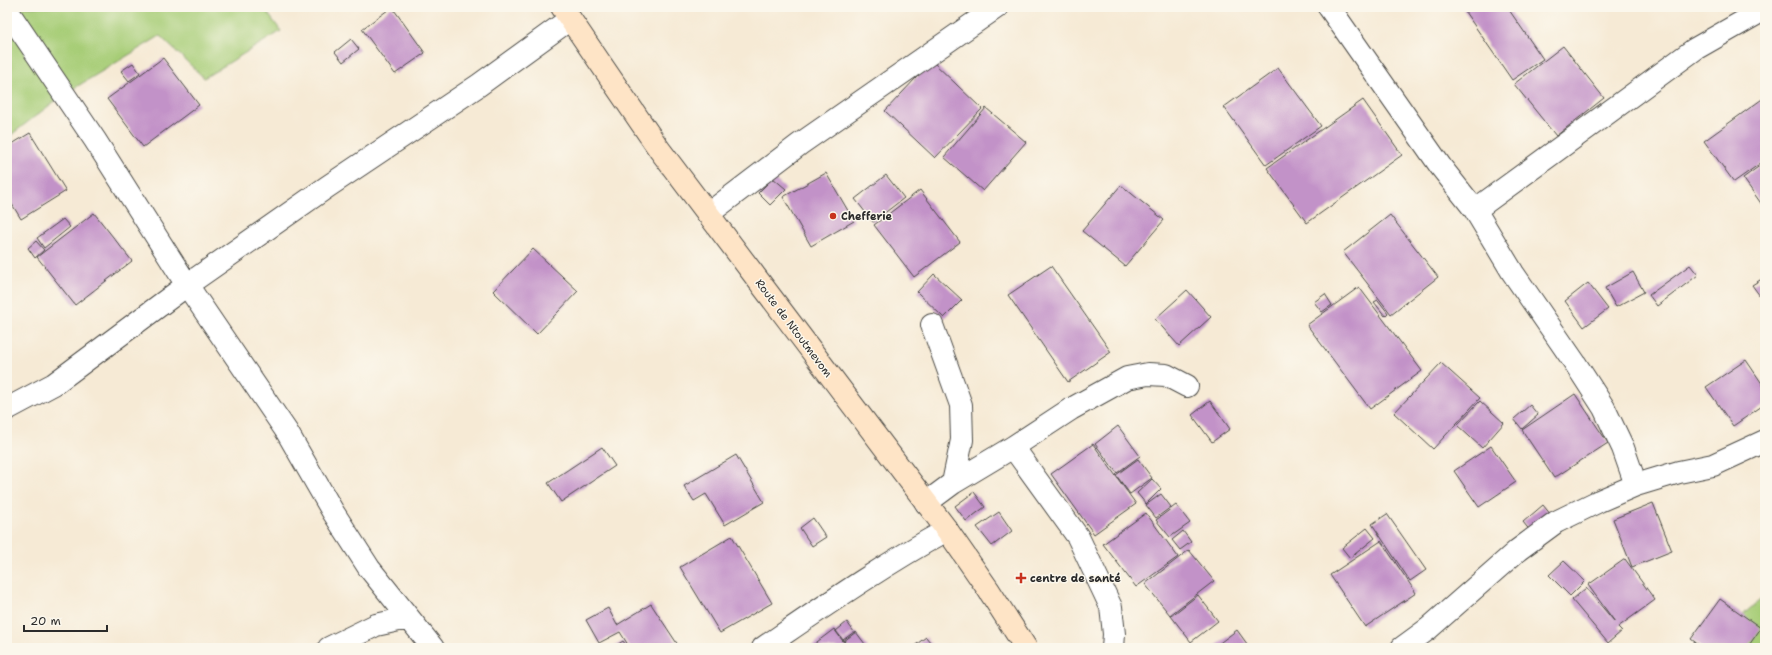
<svg xmlns="http://www.w3.org/2000/svg" width="1772" height="655" font-family="'Shantell Sans',sans-serif">
  <style>
    .green { fill: #a7cd77; stroke: #697c51 }
    .building { fill: #c292c8 }
    .lines { fill: none; stroke-linecap: round; stroke-linejoin: round }
    .street-casing { stroke: #494844; stroke-width: 24 }
    .secondary-casing { stroke: #494844; stroke-width: 24 }
    .street { stroke: #fff; stroke-width: 22 }
    .secondary { stroke: #fee4c6; stroke-width: 22 }
    .poi-dot { fill: #c8321e; stroke: #fbf7ec; stroke-width: 1.5 }
    .labels { text-anchor: middle; stroke-width: 3; stroke-linejoin: round; paint-order: stroke }
    .poi-label { font-size: 11px; font-weight: bold; fill: #2b2b2b; stroke: #fbf7ec; text-anchor: start }
    .street-label { font-size: 11px; fill: #2b2b2b; stroke: #fbf7ec }
  </style>
  <rect width="100%" height="100%" fill="#fbf7ec"/>
  <filter id="ink" filterUnits="userSpaceOnUse"><feTurbulence type="fractalNoise" baseFrequency=".025" numOctaves="2"/><feDisplacementMap in="SourceGraphic" scale="8" xChannelSelector="R" yChannelSelector="G"/><feConvolveMatrix kernelMatrix="1 2 1 2 8 2 1 2 1" color-interpolation-filters="sRGB"/></filter>
  <filter id="wash" filterUnits="userSpaceOnUse"><feTurbulence type="fractalNoise" baseFrequency=".012" numOctaves="4" result="noise"/><feDisplacementMap in="SourceGraphic" scale="16" xChannelSelector="R" yChannelSelector="G"/><feGaussianBlur stdDeviation="0.9" result="paint"/><feColorMatrix in="noise" values="0 0 0 0 0 0 0 0 0 0 0 0 0 0 0 0 0 1.4 0 .05"/><feComposite in="paint" operator="in"/></filter>
  <g filter="url(#wash)">
    <rect width="100%" height="100%" fill="#f6ead5"/>
    <path class="green" d="M7,7H263L281,31L204,78L160,36L63,95L7,138Z
      M1765,596V648H1703Z"/>
    <g id="blocks">
      <path class="building" d="M392,7L425,53L395,74L362,29Z
        M1465,7H1507L1543,59L1512,80L1463,9Z
        M351,39L359,49L343,62L335,52Z
        M1563,46L1604,98L1556,136L1514,84Z
        M163,58L199,105L143,147L107,99Z
        M932,61L982,109L935,158L885,111Z
        M133,63L140,73L129,81L121,71Z
        M1278,68L1321,126L1266,165L1224,107Z
        M1765,97V160L1734,182L1704,141Z
        M1363,100L1402,155L1307,223L1267,168Z
        M986,108L1026,142L983,191L944,157Z
        M30,133L66,191L21,219L7,196V147Z
        M1765,162V209L1743,178Z
        M826,173L854,221L811,246L783,197Z
        M886,175L904,198L873,222L855,199Z
        M773,178L786,189L770,205L758,193Z
        M1121,185L1164,220L1125,266L1082,231Z
        M920,190L960,242L914,277L874,225Z
        M94,213L132,261L75,305L37,257Z
        M1390,215L1438,277L1391,314L1343,252Z
        M63,219L70,227L44,248L37,238Z
        M36,241L44,250L35,258L28,248Z
        M533,249L578,291L537,334L493,291Z
        M1690,265L1698,275L1657,306L1649,295Z
        M1051,266L1111,352L1068,382L1008,295Z
        M1633,272L1644,292L1616,307L1605,288Z
        M934,274L962,300L944,318L917,292Z
        M1765,277V303L1752,285Z
        M1588,283L1608,309L1584,327L1565,301Z
        M1359,287L1422,371L1370,409L1307,325Z
        M1187,290L1211,317L1179,346L1155,319Z
        M1325,294L1332,305L1322,312L1314,302Z
        M1378,300L1388,313L1385,316L1374,302Z
        M1746,360L1765,388V404L1733,426L1706,387Z
        M1441,363L1480,398L1433,449L1394,413Z
        M1575,394L1608,443L1554,478L1522,430Z
        M1210,401L1230,429L1212,442L1192,415Z
        M1480,401L1504,423L1482,448L1457,425Z
        M1530,405L1538,415L1522,429L1514,419Z
        M1118,426L1140,456L1117,473L1095,444Z
        M1093,444L1136,504L1094,534L1051,474Z
        M1491,446L1516,482L1479,507L1454,471Z
        M602,447L615,466L561,502L548,483Z
        M736,455L764,502L725,525L706,494L694,501L684,486Z
        M1138,459L1152,478L1130,494L1116,475Z
        M1152,479L1161,489L1146,504L1137,493Z
        M974,492L985,507L966,521L955,506Z
        M1161,494L1171,507L1156,518L1146,505Z
        M1653,503L1672,551L1632,567L1613,519Z
        M1176,505L1190,523L1170,537L1156,520Z
        M1543,505L1551,515L1531,532L1523,522Z
        M999,512L1012,531L992,546L977,527Z
        M1146,513L1178,557L1136,587L1103,544Z
        M1387,514L1426,570L1410,581L1372,524Z
        M813,518L826,537L812,546L800,528Z
        M1367,528L1375,538L1350,558L1342,548Z
        M1183,531L1191,542L1180,550L1172,540Z
        M732,536L772,603L720,633L680,567Z
        M1381,541L1416,593L1365,627L1330,575Z
        M1189,550L1214,581L1170,615L1145,584Z
        M1625,559L1655,600L1618,627L1622,631L1608,643L1572,600L1586,588L1615,622L1588,585Z
        M1564,561L1585,581L1570,596L1549,575Z
        M1198,595L1218,621L1191,642L1171,616Z
        M1720,599L1761,628L1747,648H1703L1691,639Z
        M651,604L680,648H630L620,632L599,643L586,620L608,608L617,625Z
        M847,622L854,632L843,640L836,631Z
        M834,629L848,648H809Z
        M1237,630L1250,648H1213Z
        M856,632L868,648H849L844,641Z
        M926,637L935,648H914L913,647Z
        M623,641L628,648H612Z"/>
    </g>
  </g>
  <g filter="url(#ink)">
    <use href="#blocks" fill-opacity="0" stroke="#494844" stroke-width="1"/>
    <g class="lines">
      <g class="street-casing">
        <path id="street" d="M1329,7L1441,167L1475,210L1513,273L1575,363L1604,408L1623,448L1636,485
          M7,10L95,140L187,285L287,432L333,512L369,568L433,648
          M1475,210L1695,49L1765,9
          M708,214L800,144L997,7
          M932,325L961,405L962,440L953,483
          M7,409L54,384L187,285L327,187L479,85L570,19
          M1013,447L1078,537L1111,607L1114,634L1113,648
          M926,503L953,483L1013,447L1071,409L1127,378L1148,374L1166,375L1187,386
          M329,648L376,625L408,618
          M763,648C823,607 883,565 947,530
          M1402,648L1428,629L1518,550L1556,522L1599,501L1636,485L1679,472L1713,465L1765,441"/>
      </g>
      <g class="secondary-casing">
        <path id="secondary" d="M562,7L659,149L947,530L988,589L1026,648"/>
      </g>
      <use href="#street" class="street"/>
      <use href="#secondary" class="secondary"/>
    </g>
  </g>
  <g class="poi-dot">
    <circle cx="833" cy="216" r="4"/>
    <path d="M1019 572h4v4h4v4h-4v4h-4v-4h-4v-4h4z"/>
  </g>
  <g class="labels">
    <g class="poi-label">
      <text x="841" y="220">Chefferie</text>
      <text x="1030" y="582">centre de santé</text>
    </g>
    <g class="street-label">
      <text transform="translate(794 328) rotate(53)" y="4">Route de Ntoutmevom</text>
    </g>
  </g>
  <rect width="1772" height="655" fill="none" stroke="#fbf7ec" stroke-width="24"/>
  <path d="M24 625v6h83v-6" fill="none" stroke="#2b2b2b" stroke-width="2"/>
  <text x="30" y="625" font-size="12" fill="#2b2b2b" stroke="#fbf7ec" stroke-width="3" paint-order="stroke">20 m</text>
</svg>
